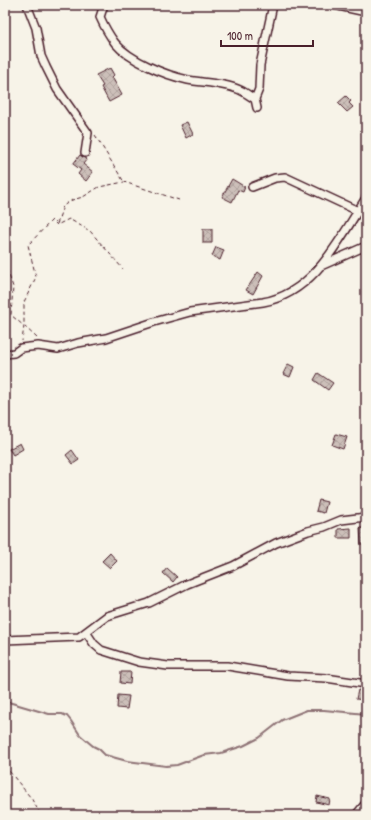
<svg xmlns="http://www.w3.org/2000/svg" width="371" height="820" font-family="'Patrick Hand',sans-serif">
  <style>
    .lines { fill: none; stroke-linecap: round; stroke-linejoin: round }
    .stream { stroke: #8e7275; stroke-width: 2 }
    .building { fill: url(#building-cross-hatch); stroke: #4a1f2b }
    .street-casing { stroke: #4a1f2b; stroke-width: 10 }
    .path { stroke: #4a1f2b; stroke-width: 1; stroke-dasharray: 4 3; stroke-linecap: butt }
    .street { stroke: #f7f3e8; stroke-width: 7 }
  </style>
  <defs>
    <pattern id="building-cross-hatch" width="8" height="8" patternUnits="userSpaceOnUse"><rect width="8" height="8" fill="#ccbfb9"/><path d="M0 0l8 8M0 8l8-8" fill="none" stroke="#b1a49f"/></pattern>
  </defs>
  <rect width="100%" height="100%" fill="#f7f3e8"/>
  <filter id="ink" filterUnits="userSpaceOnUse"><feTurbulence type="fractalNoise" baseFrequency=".025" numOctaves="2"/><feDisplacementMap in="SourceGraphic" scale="8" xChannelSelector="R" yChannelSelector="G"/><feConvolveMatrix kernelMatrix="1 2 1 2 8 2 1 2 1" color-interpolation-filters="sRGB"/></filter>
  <g filter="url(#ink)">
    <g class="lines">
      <path class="stream" d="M5,701L49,714H62L67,716L71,721L80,735L93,746L99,749L105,755L127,761L166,766L177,765L204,755L221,753L243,746L259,738L282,720L307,710H324L366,714"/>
    </g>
    <path class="building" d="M110,68L114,75L112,77L122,95L109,102L101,87L103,86L96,75Z
      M346,96L351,101L349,103L353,107L347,112L338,103Z
      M187,122L193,134L186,138L180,125Z
      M80,155L87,159L83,164L93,172L86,181L78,174L81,170L73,164Z
      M232,179L245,187L243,192L238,190L232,202L222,197Z
      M203,229H212V243H203Z
      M216,247L224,250L220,260L212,256Z
      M258,272L263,276L253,294L246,290Z
      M288,364L294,367L290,377L283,374Z
      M318,373L333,383L328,390L314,380Z
      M336,434L347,437L343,449L332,445Z
      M20,443L23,449L13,455L9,449Z
      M72,450L79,460L73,464L66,455Z
      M319,500L327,502L324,513L316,511Z
      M351,528V538H338V529Z
      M360,528H366V544H361Z
      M110,553L117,561L110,568L102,561Z
      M167,568L177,577L173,582L163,573Z
      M121,672H131L130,684L120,683Z
      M358,690L366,691V700L356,699Z
      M118,695L129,696L127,709L117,708Z
      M317,796L330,799L329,805L316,802Z"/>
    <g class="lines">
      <g class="street-casing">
        <path id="street" d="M27,5L36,28L41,56L46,67L57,89L88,133L85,153
          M104,5L100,17C104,26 109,35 115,43C130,61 165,75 188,80C205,83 226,83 242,91C246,93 251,97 255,99L257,108
          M334,5L366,12
          M255,99L259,89L260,65L273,5
          M252,187L275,178L285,177L358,211
          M321,266L366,246
          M5,354L14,353L21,348L38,346L58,349L78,343L106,338L154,322L190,312L263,302C315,293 340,238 366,198
          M86,632L94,644L101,650L139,662L168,666H228L288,676L326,678L366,684
          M5,640L79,637L107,616L149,603L187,584L233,566L276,543L308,531L324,527L341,520L366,517
          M356,815L366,803"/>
      </g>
      <path class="path" d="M95,135L124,182
        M57,224L63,206L72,200L83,197L99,187L124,182L179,200
        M5,263L13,287L11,315L24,326L22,341
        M37,338L24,326V302L36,277L28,245L52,220L57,225L69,219L90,231L123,269
        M5,766L31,798L41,815"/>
      <use href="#street" class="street"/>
    </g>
  </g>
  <rect width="371" height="820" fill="none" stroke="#f7f3e8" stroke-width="20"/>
  <rect x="10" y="10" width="351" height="800" fill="none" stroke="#4a1f2b" stroke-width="1.5" filter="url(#ink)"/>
  <path d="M221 40v6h92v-6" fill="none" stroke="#4a1f2b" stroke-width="2"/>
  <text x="227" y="40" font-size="12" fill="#4a1f2b" stroke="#f7f3e8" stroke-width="3" paint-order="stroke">100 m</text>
</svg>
